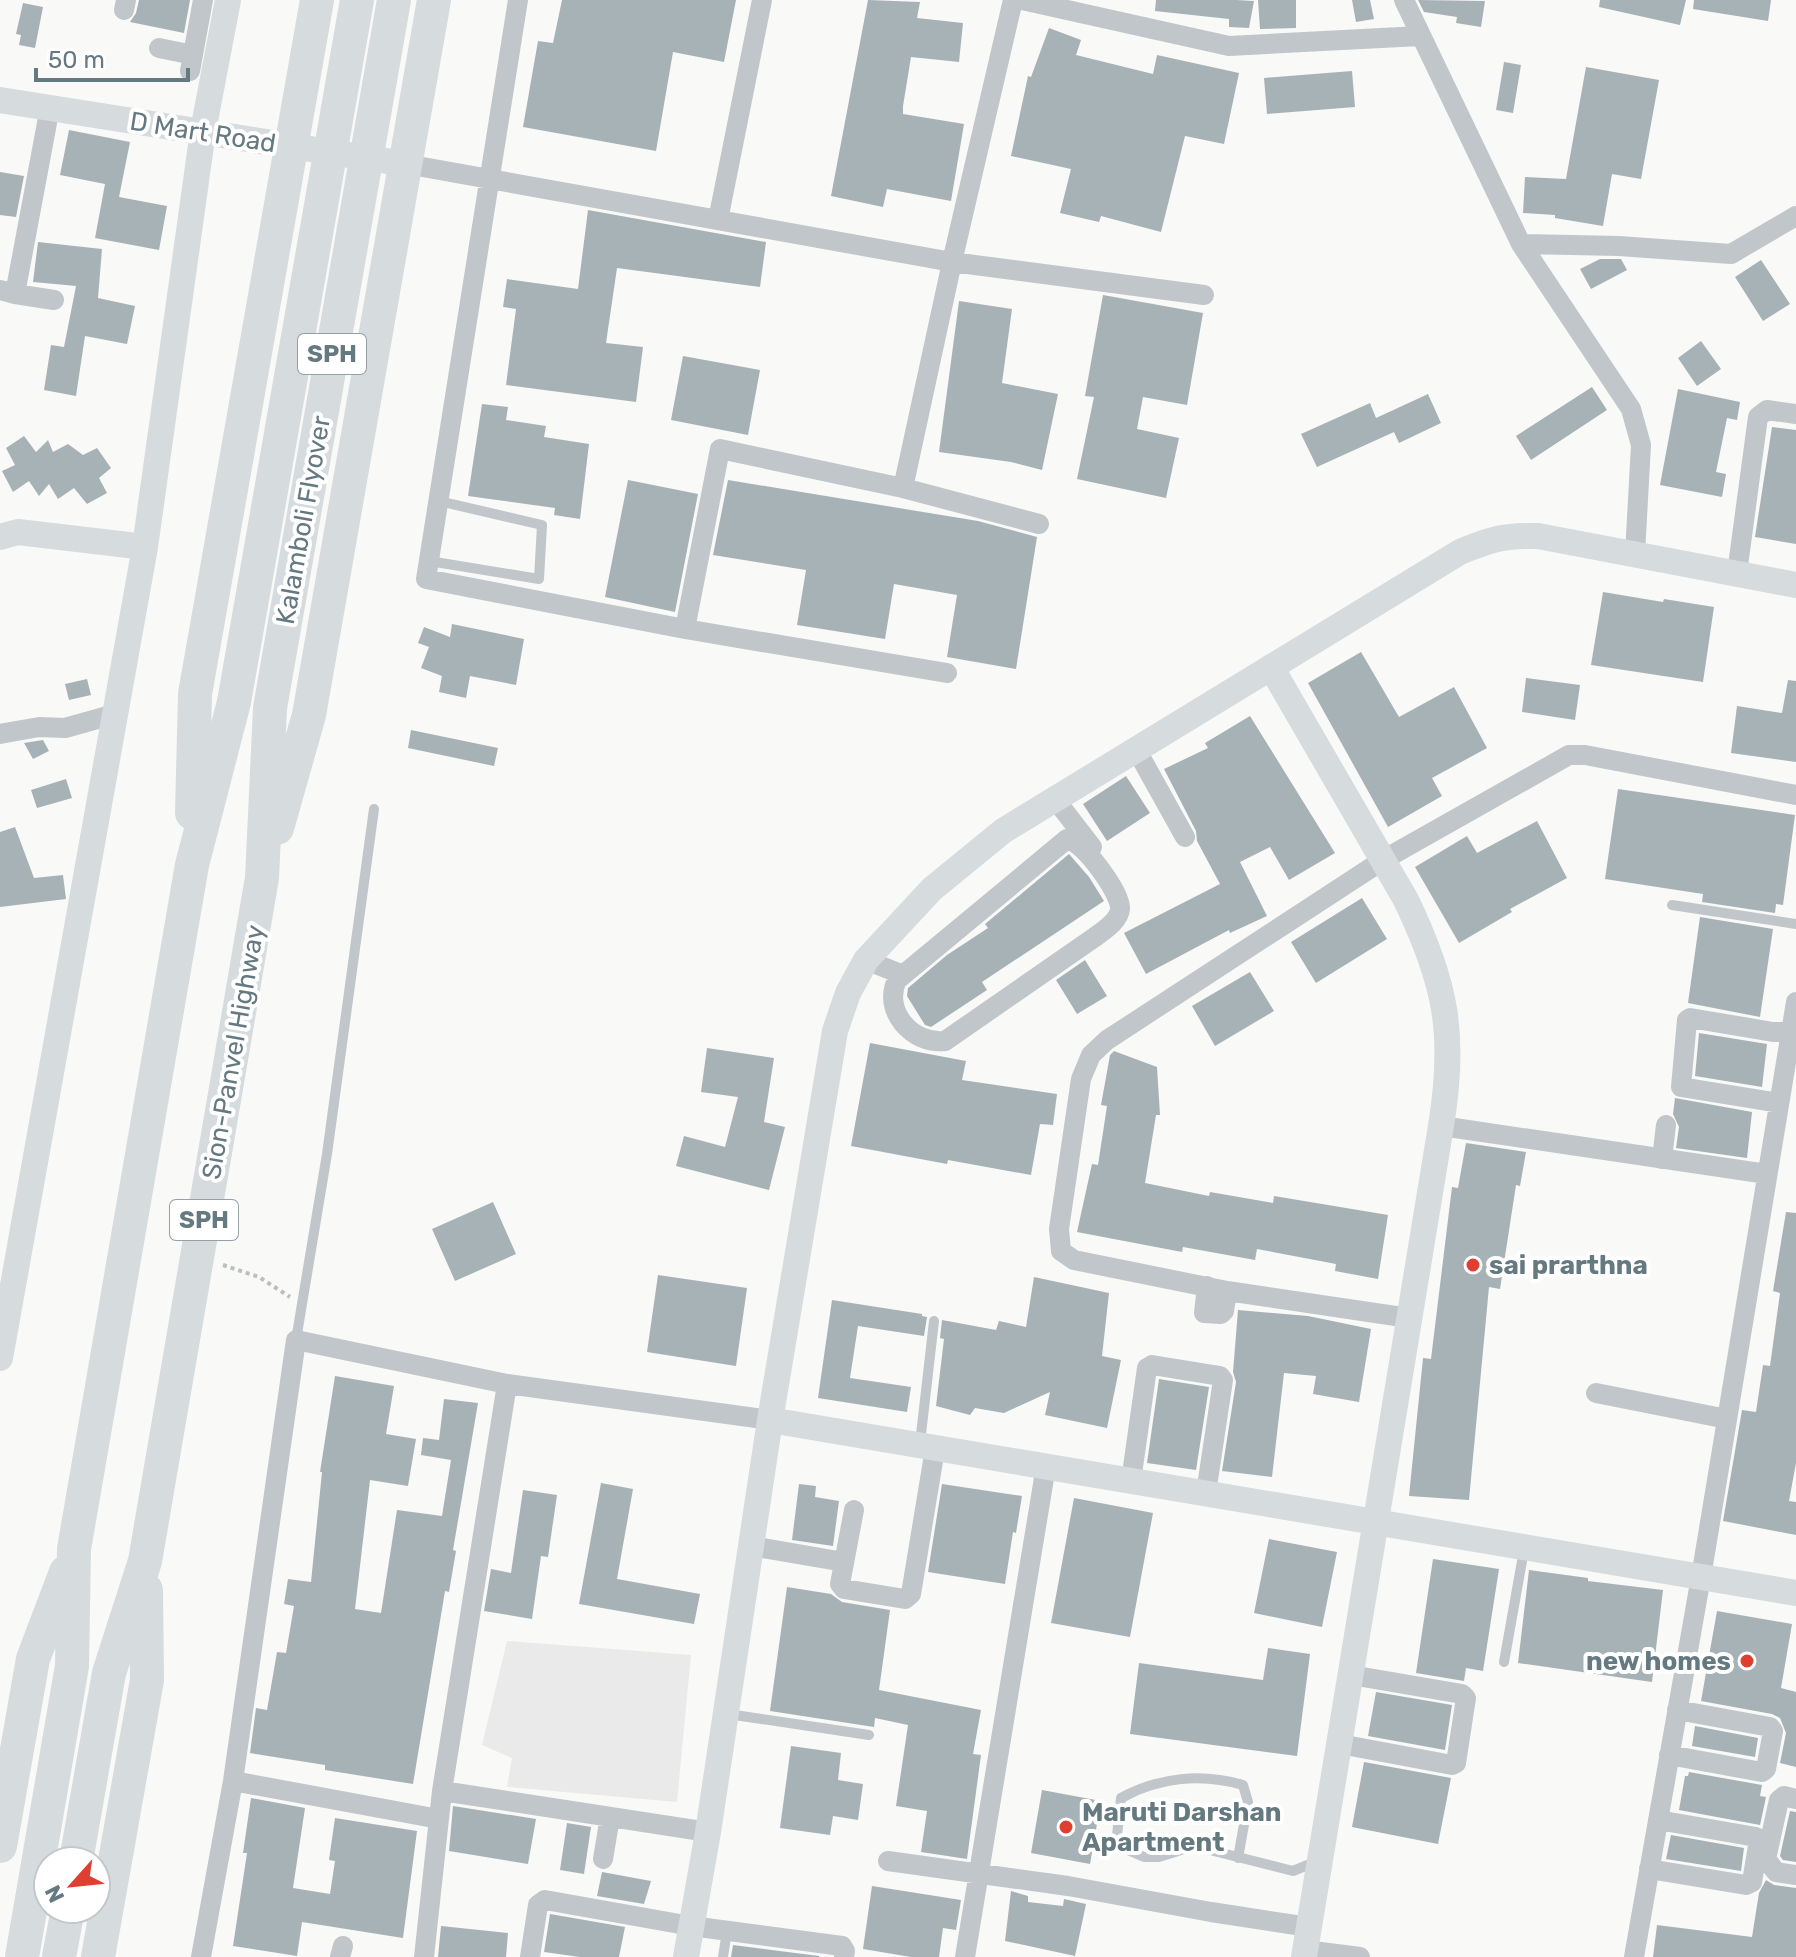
<svg xmlns="http://www.w3.org/2000/svg" width="1796" height="1957" font-family="Rubik,sans-serif">
  <style>
    .built { fill: #eaeaea }
    .building { fill: #a7b2b6 }
    .lines { fill: none; stroke-linecap: round; stroke-linejoin: round }
    .path { stroke: #bbbfc1; stroke-width: 4; stroke-dasharray: 4 4; stroke-linecap: butt }
    .lane { stroke: #c0c6c9; stroke-width: 10 }
    .street { stroke: #c0c6c9; stroke-width: 20 }
    .secondary { stroke: #d6dbde; stroke-width: 26 }
    .highway { stroke: #d6dbde; stroke-width: 34 }
    .poi-dot { fill: #df3f30; stroke: #fff; stroke-width: 3 }
    .labels { text-anchor: middle; stroke-width: 8; stroke-linejoin: round; paint-order: stroke }
    .shield { fill: #fff; stroke: #93a1a7; stroke-width: 2 }
    .shield-label { font-size: 24px; font-weight: bold; fill: #657981 }
    .street-label { font-size: 26px; fill: #657981; stroke: #fff }
    .poi-label { font-size: 26px; font-weight: bold; fill: #657981; stroke: #fff; text-anchor: start }
  </style>
  <rect width="100%" height="100%" fill="#f9f9f7"/>
  <path class="built" d="M507,1641L691,1655L677,1802L507,1787L512,1758L482,1745Z"/>
  <path class="building" d="M139,0H190L184,33L130,22L136,13Z
    M562,0H736L724,62L673,52L656,151L523,127L538,41L553,43Z
    M868,0L920,2L917,18L963,23L959,62L911,57L903,106V114L964,124L951,201L887,189L883,207L831,196Z
    M1156,0H1236L1254,1L1249,28L1229,27V19L1155,11Z
    M1258,0H1296V28L1260,29Z
    M1352,0H1370L1374,19L1356,22Z
    M1418,0L1485,1L1481,27L1456,23L1457,17L1424,12Z
    M1600,0H1686L1680,25L1599,7Z
    M1694,0H1771L1768,21L1693,9Z
    M23,3L43,7L35,48L19,45L21,35L16,34Z
    M1049,28L1081,40L1076,55L1153,74L1157,55L1239,73L1224,144L1185,136L1161,232L1101,216L1099,222L1060,213L1071,169L1011,156L1028,76L1031,77Z
    M1504,62L1521,65L1513,113L1496,110Z
    M1586,67L1659,80L1641,179L1612,174L1603,226L1555,218V215L1523,213L1525,177L1566,179Z
    M1352,71L1355,107L1267,114L1264,78Z
    M69,130L130,142L119,197L167,206L159,250L95,238L105,184L60,175Z
    M0,172L24,176L16,217L0,215Z
    M588,210L766,242L760,287L617,268L606,343L643,347L636,402L506,385L516,309L503,307L507,279L578,289Z
    M38,242L102,249L98,298L135,306L127,344L85,336L76,396L44,390L51,345L64,347L76,286L33,282Z
    M1600,259H1621L1627,270L1591,289L1580,269Z
    M1761,260L1790,304L1763,321L1735,277Z
    M1103,295L1203,313L1187,405L1143,397L1137,429L1179,438L1166,498L1077,479L1094,397L1085,396Z
    M959,301L1012,309L1002,383L1058,394L1042,470L1011,462L939,452Z
    M1701,341L1721,369L1697,386L1678,358Z
    M683,356L760,370L748,435L671,420Z
    M1592,387L1607,410L1531,460L1516,436Z
    M1678,389L1740,402L1737,420L1727,418L1716,472L1726,474L1722,497L1660,485Z
    M1428,394L1441,423L1399,443L1394,432L1317,467L1301,434L1370,403L1376,418Z
    M482,404L508,407L506,420L546,426L544,437L589,444L580,519L554,515L555,508L468,496Z
    M1772,427L1796,430V544L1755,537Z
    M24,436L36,452L48,440L53,452L68,444L83,455L97,448L111,468L99,478L107,493L87,504L74,488L58,499L49,484L39,496L29,481L13,492L2,471L15,465L6,448Z
    M628,480L698,494L675,612L605,597Z
    M728,480L978,521L1037,537L1016,669L947,657L957,595L894,584L885,639L797,625L806,570L713,555Z
    M1603,592L1663,602L1664,599L1714,607L1703,682L1591,665Z
    M452,624L524,639L516,685L470,676L466,698L439,692L442,676L421,668L429,647L418,643L424,627L450,637Z
    M1361,652L1399,717L1454,687L1487,748L1432,778L1442,796L1388,827L1308,683Z
    M1526,678L1580,685L1575,720L1522,712Z
    M87,679L91,695L69,700L65,684Z
    M1788,680L1796,681V762L1731,753L1737,706L1782,713Z
    M1250,716L1335,853L1289,880L1270,847L1240,862L1267,916L1230,933L1229,930L1146,974L1124,933L1220,884L1197,841L1196,831L1164,769L1208,748L1205,743Z
    M411,730L498,748L494,766L408,748Z
    M43,740L49,751L33,759L24,743Z
    M1126,776L1150,813L1107,841L1083,804Z
    M66,779L72,798L37,808L31,790Z
    M1618,789L1795,815L1783,905L1776,904L1775,913L1702,902L1703,894L1605,879Z
    M1537,821L1567,878L1510,909L1512,912L1459,943L1415,867L1467,836L1477,853Z
    M15,827L34,878L63,875L66,899L0,907V832Z
    M1069,854L1089,877L1104,901L982,982L987,990L931,1027L925,1025L907,996L908,988L947,955L988,928L985,924Z
    M1362,898L1387,939L1316,983L1291,942Z
    M1700,917L1773,929L1760,1017L1688,1003Z
    M1085,960L1107,996L1077,1014L1056,980Z
    M1250,972L1274,1011L1215,1046L1192,1006Z
    M1699,1033L1767,1044L1762,1087L1695,1076Z
    M870,1043L966,1061L962,1080L1057,1094L1053,1125L1040,1124L1031,1175L948,1160L947,1164L851,1146Z
    M707,1048L774,1058L764,1122L785,1127L769,1190L676,1166L684,1136L725,1147L738,1097L701,1092Z
    M1114,1051L1157,1067L1160,1115H1156L1145,1183L1209,1196L1210,1192L1273,1203L1274,1196L1388,1215L1378,1279L1335,1271L1336,1264L1257,1249L1255,1260L1183,1247L1182,1252L1077,1232L1092,1164L1098,1165L1107,1106L1101,1105L1110,1055Z
    M1675,1098L1752,1112L1747,1158L1676,1148L1679,1127L1673,1114Z
    M1466,1143L1526,1152L1520,1186L1516,1185L1500,1289L1489,1287L1469,1500L1409,1496L1423,1358L1431,1359L1452,1187L1458,1188Z
    M493,1202L516,1254L455,1281L432,1229Z
    M1786,1212L1796,1213V1463L1789,1501L1796,1502V1535L1723,1521L1742,1410L1756,1412L1763,1365L1770,1366L1780,1293L1773,1291Z
    M658,1275L747,1288L736,1366L647,1352Z
    M1034,1277L1109,1293L1102,1356L1121,1360L1107,1428L1045,1415L1050,1392L1004,1413L975,1408L970,1415L936,1406L944,1339L940,1338L942,1320L996,1330L999,1321L1026,1327Z
    M832,1300L922,1314V1316L927,1317L924,1336L858,1326L850,1378L911,1387L907,1412L818,1398Z
    M1238,1310L1308,1316L1371,1329L1359,1402L1313,1394L1316,1376L1284,1373L1272,1477L1222,1471L1236,1382L1233,1372Z
    M335,1376L394,1386L386,1434L416,1439L408,1486L370,1480L355,1609L381,1613L397,1510L442,1516L451,1460L421,1455L423,1438L439,1440L444,1399L478,1403L453,1550L456,1551L449,1592L445,1591L413,1784L325,1770V1765L250,1753L256,1708L267,1710L277,1652L286,1653L294,1606L284,1604L288,1579L311,1582L322,1472H320Z
    M1159,1379L1209,1387L1196,1470L1147,1463Z
    M601,1483L633,1489L617,1579L700,1594L694,1624L579,1604Z
    M799,1484L816,1486L815,1497L839,1501L833,1546L792,1540Z
    M942,1484L1022,1496L1016,1533L1013,1532L1005,1584L928,1572Z
    M523,1490L557,1495L548,1557L541,1556L532,1619L484,1611L491,1569L511,1573Z
    M1074,1498L1153,1513L1130,1637L1051,1623Z
    M1269,1539L1337,1552L1322,1627L1254,1613Z
    M1433,1559L1499,1569L1483,1671L1466,1668L1464,1681L1416,1673Z
    M1529,1570L1588,1578V1581L1663,1590L1652,1682L1518,1663Z
    M787,1587L831,1594L842,1602L890,1610L879,1690L981,1710L973,1754L981,1755L967,1859L921,1852L927,1811L896,1806L908,1725L875,1718L874,1727L770,1711Z
    M1717,1611L1792,1624L1781,1688L1796,1692V1767L1780,1763L1786,1733L1780,1718L1772,1714L1701,1701Z
    M1268,1648L1310,1654L1297,1756L1130,1734L1139,1663L1263,1680Z
    M1376,1692L1452,1705L1445,1750L1368,1736Z
    M1695,1726L1758,1738L1755,1757L1692,1746Z
    M791,1746L841,1753L838,1780L863,1784L858,1820L833,1816L830,1835L780,1828Z
    M1364,1762L1451,1778L1438,1844L1352,1827Z
    M1689,1772L1762,1785L1760,1796L1766,1797L1760,1825L1679,1810L1685,1776H1688Z
    M1042,1790L1101,1801L1090,1864L1031,1853Z
    M251,1798L305,1808L293,1888L330,1894L335,1861L329,1860L335,1818L417,1831L403,1938L302,1922L297,1956L233,1946L247,1853H243Z
    M453,1806L536,1819L528,1864L449,1851Z
    M1790,1811L1796,1812V1862L1783,1860L1780,1856Z
    M567,1823L591,1827L584,1874L560,1870Z
    M1671,1835L1744,1848L1741,1871L1666,1859Z
    M602,1872L651,1881L644,1904L597,1896Z
    M1766,1880L1774,1885L1796,1888V1957H1653L1657,1925L1752,1937L1759,1893Z
    M872,1886L961,1900L956,1930L943,1928L939,1957H911L863,1949Z
    M1011,1891L1028,1896V1902L1063,1906L1064,1899L1086,1904L1075,1956L1005,1941Z
    M550,1914L625,1927L619,1957H580L544,1952Z
    M441,1926L508,1933L506,1957H438Z
    M733,1945L819,1956V1957H731Z"/>
  <g class="lines">
    <path class="path" d="M223,1265L259,1277L290,1297"/>
    <path class="lane" d="M429,561L539,579L542,525L439,501
      M1672,905L1796,924
      M296,1340L327,1154L374,809
      M920,1443L934,1321
      M1504,1662L1524,1550
      M728,1714L869,1735
      M1238,1858L1248,1802L1243,1785C1202,1773 1159,1777 1121,1798L1116,1845L1144,1857H1159L1194,1846L1293,1871L1315,1862
      M723,1957L727,1931"/>
    <path class="street" d="M518,0L426,579L685,629L947,673
      M1022,0L1229,46L1420,36
      M1404,0L1521,244L1631,409L1641,445L1635,554
      M124,10L126,0
      M159,48L193,55
      M190,71L203,0
      M406,164L952,262L1204,295
      M718,220L762,0
      M1521,244L1619,246L1731,254L1796,216
      M0,290L15,294L50,107
      M15,294L54,300
      M903,488L1039,524
      M1737,573L1758,417L1767,410L1796,414
      M685,629L720,449L903,488L952,262L1013,0
      M0,734L39,727L65,728L115,714
      M1136,749L1185,837
      M1055,799L1092,847
      M1067,839C1083,841 1121,893 1120,909C1119,921 1104,930 1095,937L945,1041C913,1045 882,1011 897,980Z
      M866,960L903,975
      M1779,1103L1681,1087L1687,1020L1690,1018L1773,1032H1796
      M1441,1126L1767,1174
      M1662,1159L1666,1125
      M1207,1286L1204,1313L1221,1314L1224,1311L1227,1291
      M1409,1318L1227,1291L1074,1260L1061,1251L1059,1229L1081,1079L1091,1055L1107,1040L1383,860L1569,755H1585L1796,795
      M1596,1393L1727,1419
      M1131,1481L1147,1368L1152,1365L1220,1376L1223,1380L1206,1493
      M854,1510L840,1584L844,1589L905,1599L911,1594L935,1449
      M751,1546L844,1562
      M1340,1744L1452,1765L1456,1763L1466,1698L1462,1694L1351,1675
      M1669,1755L1762,1772L1766,1769L1773,1731L1770,1727L1677,1710
      M233,1781L439,1819
      M442,1791L708,1832
      M1796,1799L1784,1796L1779,1800L1766,1859L1776,1872L1796,1875
      M603,1859L610,1817
      M888,1861L1068,1886L1211,1912L1309,1927
      M1649,1869L1746,1885L1752,1882L1759,1840L1756,1837L1658,1820
      M1305,1950L1360,1957
      M201,1957L233,1781L296,1340L507,1384L770,1420
      M340,1957L343,1946
      M424,1957L442,1791L507,1384
      M530,1957L538,1905L545,1900L691,1926L842,1946L845,1951L844,1957
      M965,1957L1046,1466
      M1634,1957L1701,1577L1796,1002"/>
    <path class="secondary" d="M0,100L406,164
      M0,537L18,532L145,547
      M1271,667L1406,900C1446,983 1456,1034 1441,1126L1304,1957
      M0,1358L145,547L203,131L228,0
      M770,1420L1796,1593
      M686,1957L708,1832L770,1420L835,1031L848,993L866,960L932,889L1003,831L1460,552C1491,539 1505,535 1538,536L1796,585"/>
    <path class="highway" d="M192,813L195,694L317,0
      M277,828L309,715L434,0
      M0,1846L33,1659L66,1572
      M76,1861L109,1673L145,1561L262,878L270,708L394,0
      M22,1957L72,1666L74,1549L192,865L234,702L357,0
      M59,1957L68,1909
      M98,1957L147,1680L146,1590"/>
  </g>
  <g class="poi-dot">
    <circle cx="1473" cy="1265" r="8"/>
    <circle cx="1747" cy="1661" r="8"/>
    <circle cx="1066" cy="1827" r="8"/>
  </g>
  <g class="labels">
    <g class="shield">
      <rect x="298" y="334" width="68" height="40" rx="6"/>
      <rect x="170" y="1200" width="68" height="40" rx="6"/>
    </g>
    <g class="shield-label">
      <text x="332" y="362">SPH</text>
      <text x="204" y="1228">SPH</text>
    </g>
    <g class="street-label">
      <text transform="translate(203 132) rotate(9)" y="9">D Mart Road</text>
      <text transform="translate(303 520) rotate(-80)" y="9">Kalamboli Flyover</text>
      <text transform="translate(233 1052) rotate(-80)" y="9">Sion-Panvel Highway</text>
    </g>
    <g class="poi-label">
      <text x="1489" y="1274">sai prarthna</text>
      <text x="1731" y="1670" text-anchor="end">new homes</text>
      <text x="1082" y="1821">Maruti Darshan<tspan x="1082" dy="30">Apartment</tspan></text>
    </g>
  </g>
  <g transform="translate(72 1885) rotate(243)"><circle r="38" fill="#ffffff" stroke="#c1c9cd" stroke-width="2"/>
  <path d="M0-6L14 30L0 20L-14 30Z" fill="#df3f30"/>
  <text y="-12" font-size="22" font-weight="bold" text-anchor="middle" fill="#657981">N</text>
  </g>
  <path d="M36 68v12h152v-12" fill="none" stroke="#657981" stroke-width="4"/>
  <text x="48" y="68" font-size="24" fill="#657981" stroke="#ffffff" stroke-width="6" paint-order="stroke">50 m</text>
</svg>
